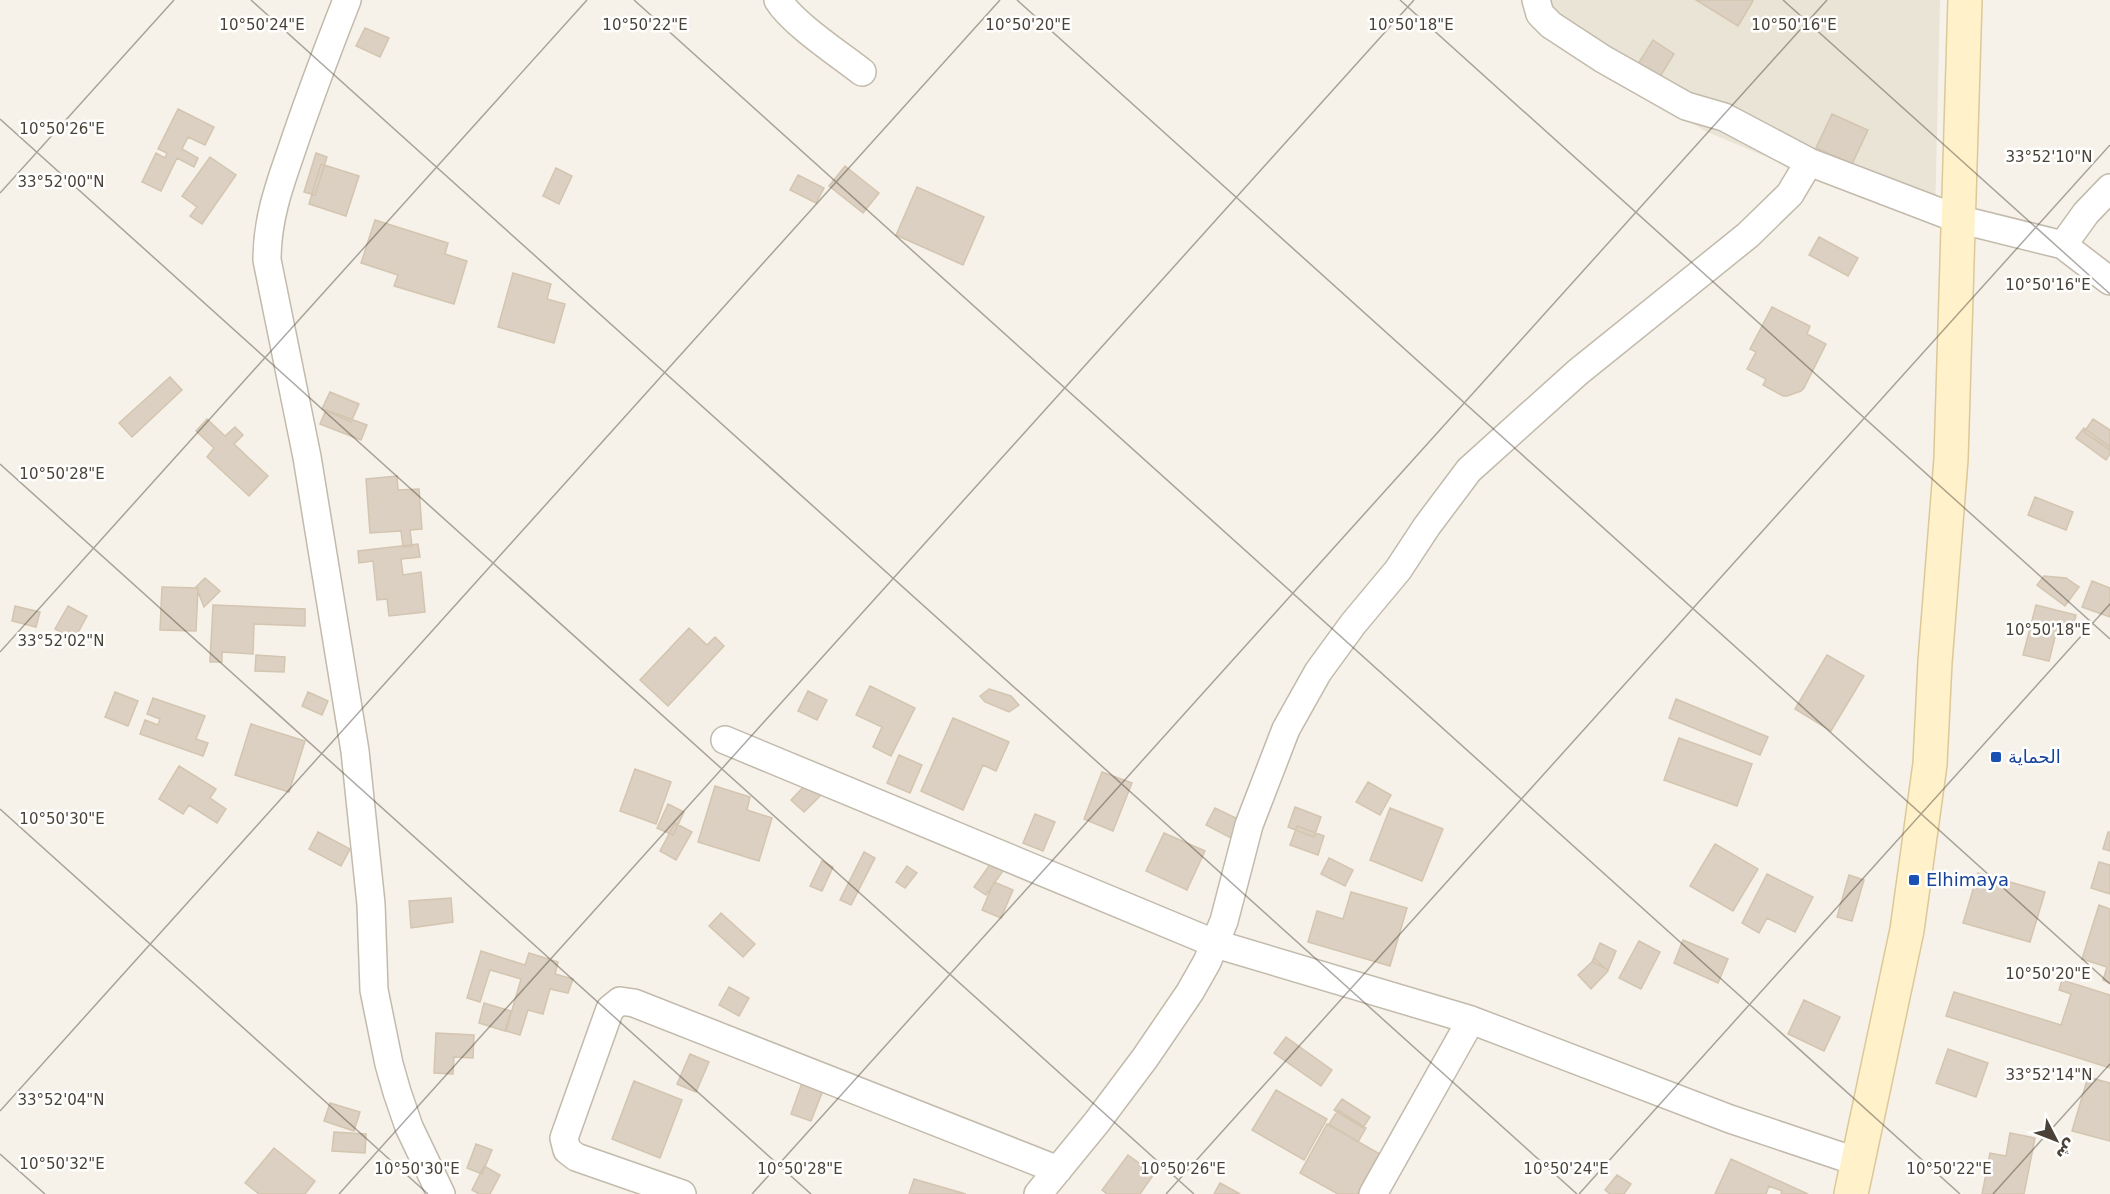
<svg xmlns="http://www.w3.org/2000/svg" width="2110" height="1194" font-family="'DejaVu Sans',Cairo,sans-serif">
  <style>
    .residential { fill: #eae4d7 }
    .building { fill: #dbd0c1; stroke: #d4c5b0; stroke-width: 1.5 }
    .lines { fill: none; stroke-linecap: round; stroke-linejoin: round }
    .street-casing { stroke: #c2baab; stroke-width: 30 }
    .secondary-casing { stroke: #dcc898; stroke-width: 36 }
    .street { stroke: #fff; stroke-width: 27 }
    .secondary { stroke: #fff1ca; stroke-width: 33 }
    .ticks { fill: none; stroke: #4a4237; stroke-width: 1.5; stroke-opacity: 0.45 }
    .transit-dot { fill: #1a4fb4; stroke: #fff; stroke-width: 2 }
    .labels { text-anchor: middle; stroke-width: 5; stroke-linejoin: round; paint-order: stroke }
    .transit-label { font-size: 18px; fill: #164399; stroke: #fff; text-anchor: start }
    .ticks-label { font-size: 15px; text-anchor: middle; fill: #4a4237; stroke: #fff; stroke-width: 5; stroke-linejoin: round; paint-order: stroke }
  </style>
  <rect width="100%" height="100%" fill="#f6f2e9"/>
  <path class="residential" d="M1525,0H1940L1935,219L1793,168L1705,131L1587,61Z"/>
  <path class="building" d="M1696,0H1751L1753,1L1738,26Z
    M365,28L389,38L380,57L356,46Z
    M1653,40L1674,54L1655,85L1633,72Z
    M178,109L214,127L205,145L188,137L182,149L198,158L194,167L177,158L161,191L142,182L156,153L165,158L167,153L158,149Z
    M1832,114L1868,130L1852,164L1816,148Z
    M316,153L327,157L315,195L304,192Z
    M210,157L236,175L202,224L190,216L197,207L182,196Z
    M321,164L359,176L346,216L309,204Z
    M845,166L879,193L863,213L829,186Z
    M556,168L572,176L559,204L543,196Z
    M798,175L824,188L816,203L790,190Z
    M917,187L984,217L963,265L896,235Z
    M375,220L448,243L445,254L467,261L454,304L394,286L398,275L361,263Z
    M1819,237L1858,258L1848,276L1809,255Z
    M513,273L551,284L547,299L565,304L554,343L498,327Z
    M1772,307L1810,326L1807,334L1826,344L1804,388L1801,391L1787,396H1783L1763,385L1766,379L1747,369L1756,352L1750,349Z
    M170,377L182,390L132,437L119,423Z
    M330,392L359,404L351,422L322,409Z
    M326,410L367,425L361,440L320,424Z
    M207,419L225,436L235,427L243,435L234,444L268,476L249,496L207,457L214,448L196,431Z
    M2093,419L2110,430V450L2084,432Z
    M2084,428L2110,447V454L2106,460L2076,438Z
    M397,476L398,490L419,489L422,529L410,530L412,546L403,547L401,531L370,533L366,479Z
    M2035,497L2073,512L2066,530L2028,515Z
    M418,544L420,557L401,559L403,575L421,572L425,612L389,616L387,599L377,600L373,561L359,563L358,551Z
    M2044,576L2066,578L2079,587L2065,606L2037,585Z
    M205,578L220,591L204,607L196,587Z
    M2092,581L2110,588V617L2082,607Z
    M162,587L198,588L196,631L160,630Z
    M213,605L305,609V626L254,624L253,654L222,652V662H210Z
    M2036,605L2076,615L2071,637L2056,633L2049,661L2023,655Z
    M15,606L40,612L36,627L12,621Z
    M68,606L87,616L74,640L55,629Z
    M689,628L707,645L715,637L724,646L668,706L640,680Z
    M256,655L285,657L284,672L255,671Z
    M1827,655L1864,676L1831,731L1795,709Z
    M870,686L915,708L891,756L873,747L882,727L856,715Z
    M989,689L1011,696L1019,705L1009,712L985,702L980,696Z
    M808,691L827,700L817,720L798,711Z
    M115,692L138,701L128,726L105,717Z
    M308,692L328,701L322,715L302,706Z
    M153,698L205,716L196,739L208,743L203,756L140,734L145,720L158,725L160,719L147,714Z
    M1676,699L1768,737L1760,755L1669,718Z
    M953,718L1009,742L996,771L983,765L963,810L921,791Z
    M251,724L305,741L289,792L235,775Z
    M1679,738L1752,764L1737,806L1664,780Z
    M899,755L922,765L910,793L887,783Z
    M179,766L216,789L210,798L226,809L217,823L189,805L183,814L159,799Z
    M635,769L671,782L656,824L620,811Z
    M1102,772L1132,783L1113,831L1084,819Z
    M809,781L822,794L804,812L791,800Z
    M1368,782L1391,795L1380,815L1356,802Z
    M715,786L750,797L747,810L772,818L759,861L698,842Z
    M668,804L684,812L673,835L657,828Z
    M1295,807L1321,817L1314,837L1288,827Z
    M1215,808L1240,820L1231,838L1206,825Z
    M1390,808L1443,829L1422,881L1370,860Z
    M1035,814L1055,822L1043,851L1023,843Z
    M675,823L692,832L676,860L660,851Z
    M1297,826L1324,836L1318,855L1290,845Z
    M318,832L350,849L341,866L309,849Z
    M2108,832H2110V851L2103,849Z
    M1164,833L1205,851L1187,890L1146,871Z
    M1715,844L1758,869L1733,911L1690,886Z
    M864,852L875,858L851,905L840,900Z
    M1329,858L1353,870L1345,886L1321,874Z
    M822,861L833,867L822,891L810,886Z
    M2099,862L2110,865V894L2091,888Z
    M991,863L1003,871L986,895L974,887Z
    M907,866L917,873L905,888L896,882Z
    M1978,873L2045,892L2030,942L1963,923Z
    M1767,874L1813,897L1795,932L1767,918L1759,933L1742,923Z
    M1849,875L1864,880L1852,921L1837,917Z
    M994,882L1013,890L1001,918L982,910Z
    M1351,892L1407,908L1390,966L1308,942L1317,911L1343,919Z
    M451,898L453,922L411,928L409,901Z
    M2099,905L2110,909V983L2103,980L2107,967L2082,959Z
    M721,913L755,944L743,957L709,926Z
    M1683,940L1728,959L1718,983L1674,963Z
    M1639,941L1660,952L1641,989L1619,978Z
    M1600,943L1616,951L1608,970L1592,962Z
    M481,951L525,965L529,953L558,962L555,974L573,979L568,993L550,989L543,1014L528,1010L520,1035L506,1031L521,979L490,970L480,1002L467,998Z
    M1595,959L1608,971L1591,989L1578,975Z
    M2062,980L2110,995V1068L1946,1016L1954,992L2061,1025L2071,994L2059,990Z
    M729,987L749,998L739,1016L719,1005Z
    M1804,1000L1840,1017L1824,1051L1788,1034Z
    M484,1003L511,1011L505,1031L479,1023Z
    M436,1033L474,1035L473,1058L454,1057L453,1074L434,1073Z
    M1286,1037L1332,1070L1321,1086L1274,1053Z
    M1948,1049L1988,1063L1976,1097L1936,1083Z
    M690,1054L709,1062L696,1092L677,1084Z
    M2088,1077L2110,1083V1141L2072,1131Z
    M803,1080L824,1088L811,1121L791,1114Z
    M634,1081L682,1100L660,1158L612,1139Z
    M1276,1090L1327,1119L1304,1160L1252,1130Z
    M1342,1099L1370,1117L1363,1128L1334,1110Z
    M330,1103L360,1112L354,1131L324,1121Z
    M1338,1110L1366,1128L1358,1142L1329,1124Z
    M1327,1124L1380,1154L1358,1194H1338L1300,1173Z
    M334,1132L366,1134L365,1153L332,1151Z
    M2010,1133L2035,1138L2024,1194H1982L1990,1153L2006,1156Z
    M476,1144L492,1150L482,1174L467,1168Z
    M274,1148L315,1181L305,1194H259L245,1183Z
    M1128,1155L1154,1174L1140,1194H1107L1102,1190Z
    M1731,1159L1808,1194H1781L1782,1191L1769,1186L1766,1194H1715Z
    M484,1166L500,1175L490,1194H479L472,1190Z
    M1617,1175L1631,1184L1624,1194H1610L1605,1190Z
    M914,1179L966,1194H909Z
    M1220,1183L1240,1194H1214Z"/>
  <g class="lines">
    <g class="street-casing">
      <path id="street" d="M347,0C327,51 308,101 291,152C278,189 267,221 267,260L307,457L355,751L371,904L374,990L389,1064L397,1092L409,1127L441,1194
        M778,0C793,24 839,54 862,72
        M1536,0L1540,14L1551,25L1603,59L1686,106L1724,117L1809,162L1958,219L2063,245L2086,213L2110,188
        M2063,245L2110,281
        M725,740L1216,944L1471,1020L1730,1119L1858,1162
        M682,1194L576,1157L567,1150L564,1138L610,1009L620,1001L634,1003L1058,1170
        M1038,1194L1097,1122L1145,1058L1190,992L1207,962L1224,921L1249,825L1286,729L1318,672L1353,624L1398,570L1427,526L1469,470L1578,372L1748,235L1790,194L1809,162
        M1373,1194L1471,1020"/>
    </g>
    <g class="secondary-casing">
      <path id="secondary" d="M1851,1194L1907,930L1930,764L1935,662L1951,459L1965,0"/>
    </g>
    <use href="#street" class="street"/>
    <use href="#secondary" class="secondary"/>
  </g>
  <path class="ticks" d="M251,0L1577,1194M634,0L1960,1194M1017,0L2110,984M1400,0L2110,639M1783,0L2110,294M0,119L1194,1194M0,193L174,0M0,464L811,1194M0,652L587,0M0,809L428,1194M0,1111L1000,0M0,1154L45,1194M339,1194L1414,0M752,1194L1827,0M1166,1194L2110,145M1579,1194L2110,604M1993,1194L2110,1064"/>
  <g class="transit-dot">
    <rect x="1990" y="751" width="12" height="12" rx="3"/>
    <rect x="1908" y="874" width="12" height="12" rx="3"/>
  </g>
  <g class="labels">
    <g class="transit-label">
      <text x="2008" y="763">الحماية</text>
      <text x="1926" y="886">Elhimaya</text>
    </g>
  </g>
  <g class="ticks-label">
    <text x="1794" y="30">10°50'16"E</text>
    <text x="262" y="30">10°50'24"E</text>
    <text x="645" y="30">10°50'22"E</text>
    <text x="1028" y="30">10°50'20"E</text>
    <text x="1411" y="30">10°50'18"E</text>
    <text x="62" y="134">10°50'26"E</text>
    <text x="2049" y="162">33°52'10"N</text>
    <text x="61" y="187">33°52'00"N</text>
    <text x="2048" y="290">10°50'16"E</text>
    <text x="62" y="479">10°50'28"E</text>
    <text x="2048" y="635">10°50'18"E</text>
    <text x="61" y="646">33°52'02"N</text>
    <text x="62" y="824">10°50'30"E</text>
    <text x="2048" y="979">10°50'20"E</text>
    <text x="2049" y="1080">33°52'14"N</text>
    <text x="61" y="1105">33°52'04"N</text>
    <text x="62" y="1169">10°50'32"E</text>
    <text x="417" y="1174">10°50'30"E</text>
    <text x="800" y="1174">10°50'28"E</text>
    <text x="1183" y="1174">10°50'26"E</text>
    <text x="1566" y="1174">10°50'24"E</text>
    <text x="1949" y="1174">10°50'22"E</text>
  </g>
  <g transform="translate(2056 1140) rotate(132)" stroke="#ffffff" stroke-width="4.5" paint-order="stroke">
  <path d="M0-4.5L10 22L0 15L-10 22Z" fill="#4a4237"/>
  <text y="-9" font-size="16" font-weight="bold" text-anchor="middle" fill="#4a4237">ش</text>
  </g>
</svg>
